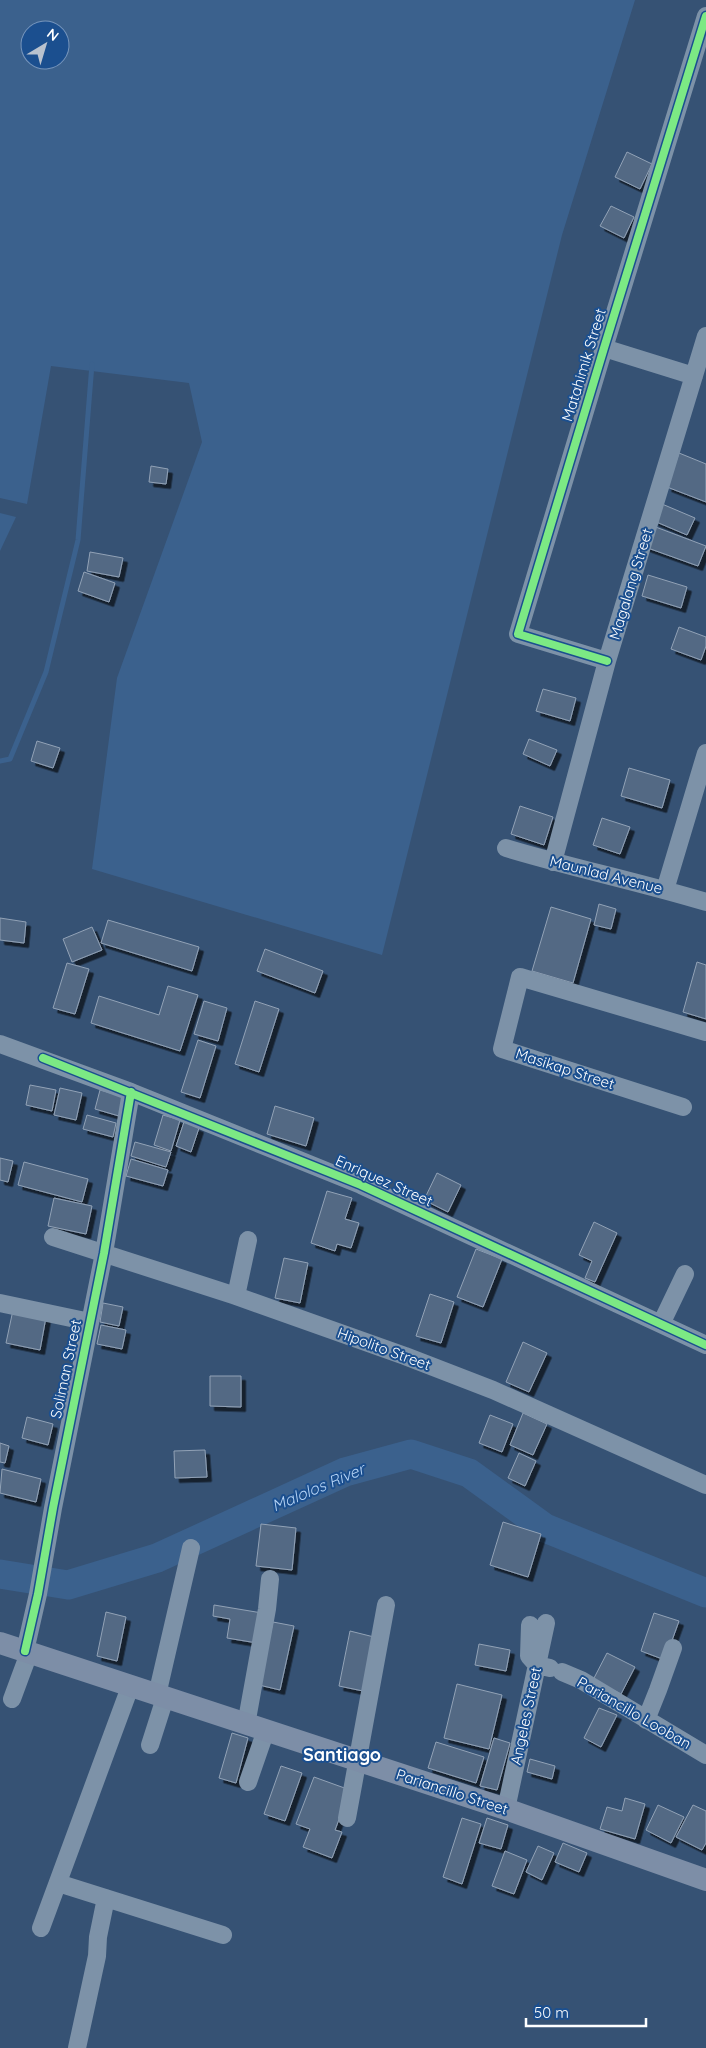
<svg xmlns="http://www.w3.org/2000/svg" width="706" height="2048" font-family="Quicksand,sans-serif">
  <style>
    .water { fill: #3b618d; fill-rule: evenodd }
    .lines { fill: none; stroke-linecap: round; stroke-linejoin: round }
    .stream { stroke: #3b618d; stroke-width: 5 }
    .river { stroke: #3b618d; stroke-width: 29 }
    .building { fill: #526984; stroke: #92a2b6; filter: url(#shadow) }
    .minor { stroke: #7d92a8; stroke-width: 18 }
    .major { stroke: #7d8ea7; stroke-width: 22 }
    .cycleway-casing { stroke: #1b4f8f; stroke-width: 11 }
    .cycleway { stroke: #7ce984; stroke-width: 8 }
    .labels { text-anchor: middle; stroke-width: 4; stroke-linejoin: round; paint-order: stroke }
    .street-label { font-size: 15px; fill: #fff; stroke: #1b4f8f }
    .water-label { font-size: 16px; font-style: italic; fill: #b5d3f5; stroke: #1b4f8f }
    .quarter-label { font-size: 18px; font-weight: bold; fill: #fff; stroke: #1b4f8f }
  </style>
  <defs>
    <filter id="shadow"><feDropShadow dx="4.5" dy="4.5" stdDeviation="0" flood-color="#0009"/></filter>
  </defs>
  <rect width="100%" height="100%" fill="#365274"/>
  <path class="water" d="M0,0H635L562,235L382,955L92,869L117,678L202,442L189,383L51,366L27,504L0,498ZM30,30H60V60H30Z
    M0,513L16,517L0,551Z"/>
  <g class="lines">
    <path class="stream" d="M0,761L10,759L46,672L78,540L92,364"/>
    <path class="river" d="M0,1574L68,1585L157,1558L345,1472L411,1454L469,1473L545,1528L706,1593"/>
  </g>
  <path class="building" d="M627,152L652,164L640,189L615,177Z
    M611,206L634,217L624,238L600,226Z
    M679,453L706,464V502L667,487Z
    M151,466L168,469L166,484L149,482Z
    M662,504L695,518L687,535L654,521Z
    M653,526L706,546L698,566L645,547Z
    M90,552L123,558L119,577L87,571Z
    M84,572L115,583L109,602L78,591Z
    M648,575L687,587L681,608L642,596Z
    M679,627L706,637V646L701,660L671,649Z
    M543,689L576,698L570,721L536,711Z
    M529,739L557,750L550,766L523,754Z
    M37,741L60,748L53,768L31,761Z
    M629,768L670,780L662,808L621,796Z
    M520,806L553,817L544,845L511,834Z
    M602,818L630,827L620,854L593,845Z
    M599,904L616,909L611,929L594,925Z
    M551,907L591,919L573,983L532,971Z
    M0,918L26,922L24,943L0,940Z
    M108,920L199,947L192,971L101,943Z
    M92,927L102,950L72,962L63,939Z
    M265,949L323,971L315,993L257,971Z
    M697,962L706,965V1019L683,1012Z
    M67,963L89,969L75,1014L53,1008Z
    M168,986L198,995L180,1051L91,1023L99,996L159,1015Z
    M204,1001L227,1008L218,1041L194,1034Z
    M255,1001L279,1009L259,1072L235,1064Z
    M198,1040L216,1046L200,1098L181,1092Z
    M30,1085L56,1090L52,1111L26,1105Z
    M60,1088L82,1093L76,1120L54,1115Z
    M100,1090L125,1097L119,1116L95,1109Z
    M275,1106L314,1118L306,1146L267,1134Z
    M87,1115L116,1123L113,1137L83,1129Z
    M163,1115L180,1120L171,1151L154,1145Z
    M184,1122L199,1128L191,1152L176,1146Z
    M135,1142L171,1152L166,1167L131,1156Z
    M0,1158L13,1161L8,1182L0,1180Z
    M131,1159L168,1170L163,1186L126,1176Z
    M24,1162L88,1179L82,1202L18,1185Z
    M437,1173L461,1185L448,1212L424,1200Z
    M327,1191L352,1198L345,1219L359,1223L351,1248L337,1244L335,1251L311,1243Z
    M54,1198L92,1206L86,1234L48,1226Z
    M594,1222L617,1233L595,1282L585,1278L592,1261L579,1255Z
    M476,1249L502,1259L483,1307L457,1297Z
    M284,1258L308,1263L300,1303L275,1298Z
    M430,1294L454,1302L441,1343L416,1336Z
    M103,1303L123,1307L119,1326L100,1322Z
    M13,1310L46,1317L40,1350L6,1343Z
    M101,1325L126,1330L122,1349L97,1344Z
    M523,1342L547,1353L529,1392L506,1382Z
    M210,1376H241V1407L210,1406Z
    M523,1413L547,1424L533,1455L510,1445Z
    M490,1415L513,1424L502,1452L479,1443Z
    M27,1417L53,1424L48,1445L22,1438Z
    M0,1443L9,1446L5,1463L0,1462Z
    M205,1450L207,1477L175,1478L174,1451Z
    M519,1453L536,1461L525,1486L508,1478Z
    M2,1469L41,1479L36,1502L0,1493Z
    M503,1522L541,1534L528,1577L490,1565Z
    M261,1524L296,1528L292,1570L256,1566Z
    M214,1605L262,1613L257,1643L227,1638L230,1619L213,1616Z
    M106,1612L126,1617L117,1661L97,1656Z
    M654,1613L679,1621L665,1660L641,1651Z
    M273,1622L294,1626L280,1690L259,1685Z
    M350,1631L374,1637L363,1691L339,1686Z
    M479,1644L510,1650L506,1671L475,1665Z
    M607,1653L635,1667L621,1694L593,1680Z
    M457,1684L502,1695L489,1749L444,1738Z
    M599,1708L617,1715L601,1747L584,1738Z
    M232,1733L248,1738L236,1783L219,1778Z
    M494,1738L510,1743L497,1790L480,1786Z
    M436,1742L484,1757L476,1783L428,1768Z
    M530,1759L555,1766L552,1779L527,1772Z
    M281,1766L302,1773L285,1821L264,1814Z
    M314,1777L350,1790L335,1830L342,1832L332,1858L303,1847L310,1829L296,1824Z
    M625,1798L645,1804L635,1839L600,1829L607,1807L622,1811Z
    M658,1805L684,1817L671,1843L646,1830Z
    M693,1805L706,1811V1843L702,1850L676,1837Z
    M462,1818L481,1824L462,1884L443,1877Z
    M487,1818L508,1825L501,1849L479,1843Z
    M563,1843L587,1853L579,1872L555,1862Z
    M538,1846L554,1853L542,1880L526,1872Z
    M505,1851L527,1860L514,1894L492,1886Z"/>
  <g class="lines">
    <path class="minor" d="M604,348L694,376
      M607,661L518,634L604,348L706,16
      M506,848C572,868 640,882 706,902
      M553,862L607,661L706,336
      M665,890L706,753
      M0,1044L131,1092L361,1185L706,1345
      M683,1107L502,1049L520,977L706,1032
      M53,1237L236,1296L405,1356L493,1390L706,1485
      M236,1296L248,1240
      M0,1303L90,1322
      M661,1324L685,1274
      M530,1625L529,1656L537,1665L550,1668
      M25,1651L38,1594L53,1508L104,1253L131,1092
      M562,1672L581,1680L706,1755
      M157,1695L191,1548
      M12,1699L29,1653
      M646,1720L658,1690L673,1648
      M246,1725L267,1609L270,1579
      M150,1745L165,1698
      M248,1782L266,1730
      M506,1809L546,1623
      M347,1818L386,1605
      M58,1883L223,1935
      M41,1928L130,1687
      M77,2048L97,1956L98,1937L106,1898"/>
    <path class="major" d="M0,1643L506,1809L706,1880"/>
    <g class="cycleway-casing">
      <path id="cycleway" d="M607,661L518,634L604,348L706,16
        M43,1058L361,1185L706,1345
        M25,1651L38,1594L53,1508L104,1253L131,1092"/>
    </g>
    <use href="#cycleway" class="cycleway"/>
  </g>
  <g class="labels">
    <g class="street-label">
      <text transform="translate(584 365) rotate(-73)" y="5">Matahimik Street</text>
      <text transform="translate(631 584) rotate(-73)" y="5">Magalang Street</text>
      <text transform="translate(606 875) rotate(14)" y="5">Maunlad Avenue</text>
      <text transform="translate(565 1069) rotate(18)" y="5">Masikap Street</text>
      <text transform="translate(384 1181) rotate(24)" y="5">Enriquez Street</text>
      <text transform="translate(384 1349) rotate(20)" y="5">Hipolito Street</text>
      <text transform="translate(66 1369) rotate(-78)" y="5">Soliman Street</text>
      <text transform="translate(634 1713) rotate(30)" y="5">Pariancillo Looban</text>
      <text transform="translate(526 1716) rotate(-78)" y="5">Angeles Street</text>
      <text transform="translate(452 1792) rotate(18)" y="5">Pariancillo Street</text>
    </g>
    <g class="water-label">
      <text transform="translate(318 1487) rotate(-23)" y="6">Malolos River</text>
    </g>
    <g class="quarter-label">
      <text x="342" y="1761">Santiago</text>
    </g>
  </g>
  <g transform="translate(45 45) rotate(38)"><circle r="24" fill="#1b4f8f" stroke="#7695bc"/>
  <path d="M0-4L9 19L0 12L-9 19Z" fill="#b9c2ce"/>
  <text y="-8" font-size="14" font-weight="bold" text-anchor="middle" fill="#ffffff">N</text>
  </g>
  <path d="M526 2018v8h120v-8" fill="none" stroke="#ffffff" stroke-width="2.5"/>
  <text x="534" y="2018" font-size="15" fill="#ffffff" stroke="#1b4f8f" stroke-width="4" paint-order="stroke">50 m</text>
</svg>
